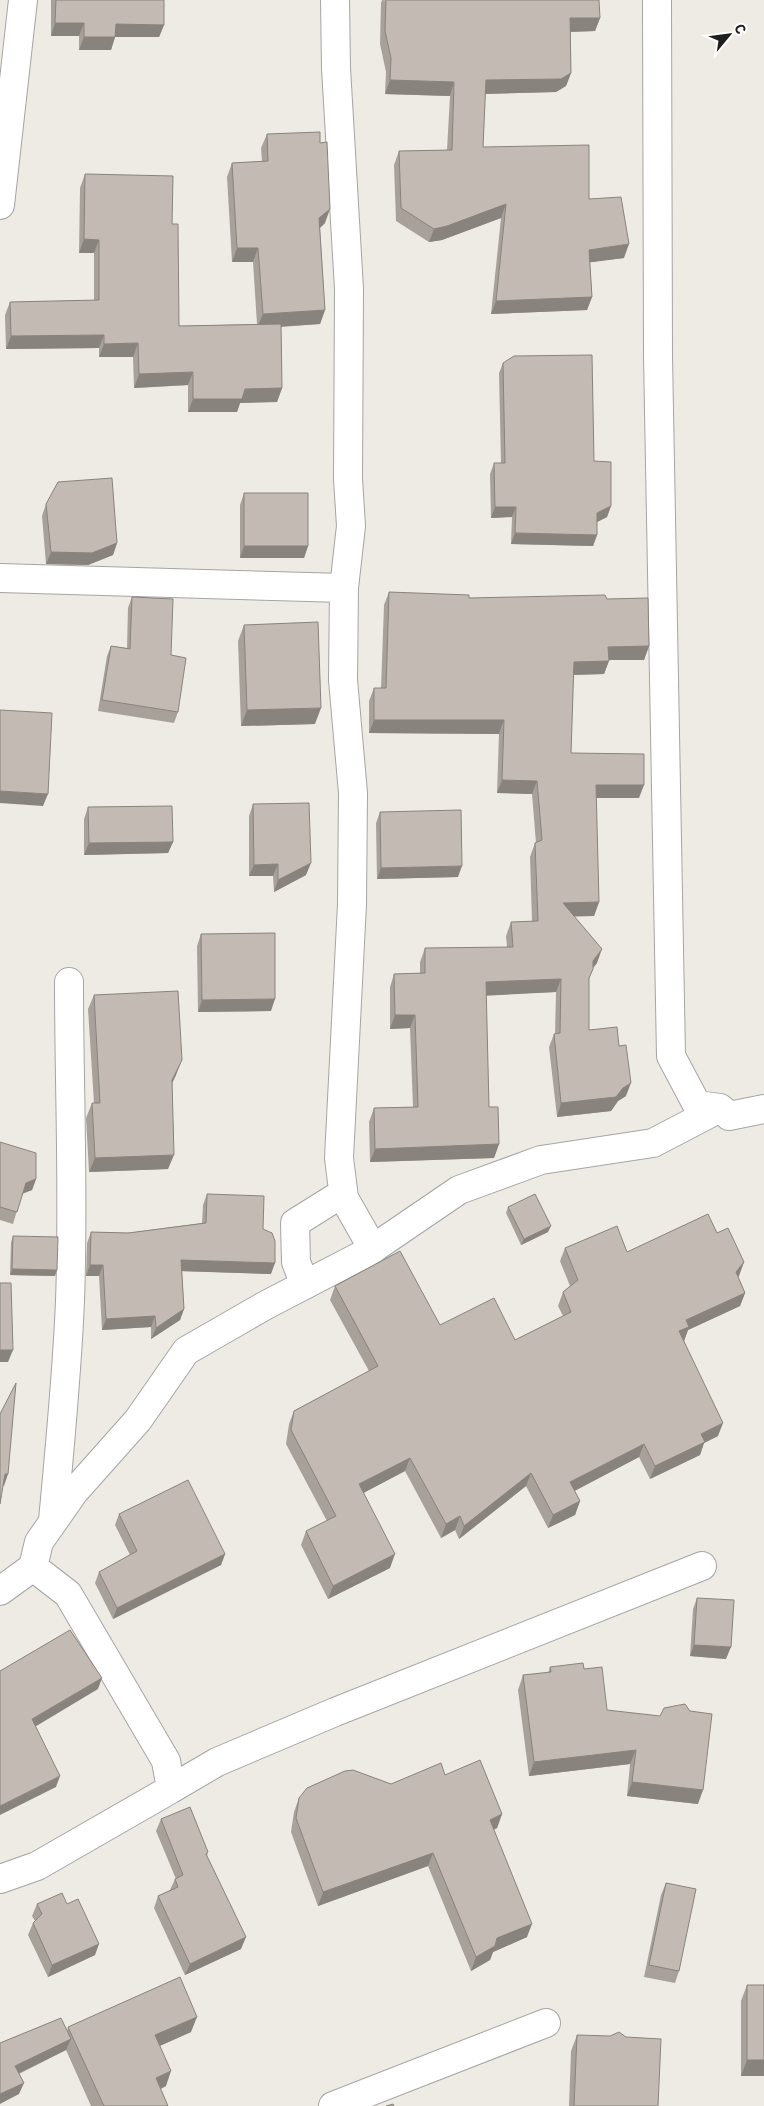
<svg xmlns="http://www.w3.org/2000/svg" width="764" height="2106" font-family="'IBM Plex Sans',sans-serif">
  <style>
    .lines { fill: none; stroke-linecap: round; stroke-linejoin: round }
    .minor-casing { stroke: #a5a5a5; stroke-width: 30 }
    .minor { stroke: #fff; stroke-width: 28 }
    .wall { fill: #a8a19a }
    .shaded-wall { fill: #88837d }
    .building { fill: #c3bbb3; stroke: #88837d }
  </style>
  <rect width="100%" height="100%" fill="#eeebe4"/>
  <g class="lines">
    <g class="minor-casing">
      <path id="minor" d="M335,0L336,68L349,289L348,479L351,526L344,588L343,680L353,793L352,904L339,1158L344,1198L373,1249
        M657,0L658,356L671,1056L697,1105L720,1108L729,1116L764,1109
        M0,205L23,0
        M0,578L344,588
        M305,1285L296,1262L295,1223L343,1193
        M53,1520C60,1447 67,1374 70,1301C74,1195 69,1088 69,982
        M33,1567L39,1542L74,1492L138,1420L186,1351L266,1305L368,1252L459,1190L541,1160L653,1143L720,1108
        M0,1591L33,1567L68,1594L166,1761L171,1789L37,1866L0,1879
        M171,1789L217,1762L335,1712L702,1566
        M333,2106L546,2023"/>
    </g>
    <use href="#minor" class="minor"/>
  </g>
  <path class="wall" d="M51,0H164V25L159,37H115L111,50H79V36H51Z
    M382,0L600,18L595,31L571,32V73L566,86L556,92L485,94L483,147L589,199L624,258L590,262L592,297L587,310L491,314L501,218L442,240L429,242L396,221L394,165L399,151L447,150L450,96L385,94L386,72L380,44L381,3Z
    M267,134L325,223L320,228L325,310L320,324L281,327L282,388L277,402L240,403L237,412H188V385L134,388L133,357H99V348L6,349L5,315L10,302L94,300V253H79L80,188L85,174L172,224L179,326L257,324L253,262H232L227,177L232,163L262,161L261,148Z
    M503,363L594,461L611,506L607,517L597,522V535L593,546L511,544L512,517L491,518L490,474L494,463H501L499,373Z
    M244,493L308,546L304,558H240V505Z
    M46,504L117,543L113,555L88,565L46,564L42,516Z
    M389,592L469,598L607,599L649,646L644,660H609L604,674L573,675L571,753L639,798H596L599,902L594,916H574L597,963L593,968L589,979V1030L626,1096L618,1101L611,1111L557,1117L549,1047L554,1034H555L556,992L486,995L489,1107L499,1144L494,1158L370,1162L369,1122L374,1108L413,1107L410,1028L390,1029V987L394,974L420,973V962L425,948L507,947L506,936L511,922L532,921L530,857L535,843H536L532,794L497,793L499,734L369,733V701L374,688H381L384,605Z
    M132,597L178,712L174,723L98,711L107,656L111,646L127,648L128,608Z
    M244,625L315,724L241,726L238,641Z
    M253,804L306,875L274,892L273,876H249V816Z
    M88,807L173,842L168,853L84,855V819Z
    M380,812L458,877L377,879L376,823Z
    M201,934L271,1011L198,1012L197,946Z
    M94,995L176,1075L172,1083L168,1169L89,1172L86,1118L92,1103H94L88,1009Z
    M0,1142L36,1179L32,1190L22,1194L13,1224L0,1220Z
    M207,1194L263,1229L271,1274L182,1271L184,1309L180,1320L151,1339V1327L102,1330L99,1276H86L87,1243L91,1232L128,1233L202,1223L203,1205Z
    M508,1207L548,1232L521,1245L506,1213Z
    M717,1233L744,1262L738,1277L745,1293L740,1306L688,1330L684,1341L718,1436L704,1443L700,1455L650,1479L639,1457L574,1491L580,1501L575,1515L548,1528L526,1486L459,1539L455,1530L441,1538L405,1471L363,1493L390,1568L328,1599L301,1545L306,1531L327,1521L286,1444L289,1424L294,1411L369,1371L330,1300L335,1286L440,1325L515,1340L563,1316L558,1306L563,1292L570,1286L560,1261L565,1248L627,1252Z
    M13,1236L55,1276L10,1275L11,1242Z
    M119,1514L225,1554L221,1565L113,1619L95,1583L99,1572L130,1555L115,1525Z
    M697,1598L726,1659L690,1656L693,1609Z
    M550,1667L584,1669L607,1710L698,1804L627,1796L630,1764L529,1776L518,1690L523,1675L548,1673Z
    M445,1775L502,1814L497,1828L494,1830L527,1937L493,1952L490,1960L471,1971L428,1866L318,1906L291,1832L294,1812L299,1798L391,1784Z
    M161,1819L208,1852L207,1856L241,1949L185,1975L154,1908L158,1896L170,1890L175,1879H176L156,1831Z
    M666,1883L679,1971L675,1983L644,1977L661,1895Z
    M37,1904L95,1955L48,1977L28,1935L33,1923L35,1921L32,1916Z
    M747,1985L764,2076H741V2001Z
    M68,2027L191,2032L160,2046L166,2086L161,2089L168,2106H91L66,2050L19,2074V2094L0,2043L67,2031Z
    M577,2035L658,2106H569L571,2051Z"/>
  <path class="shaded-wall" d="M570,18H600L595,31L565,32Z
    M55,23H84L79,36H51Z
    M116,24L164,25L159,37H111Z
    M84,37H115L111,50H79Z
    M571,73L566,86L556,92L481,94L486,80Z
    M390,80L454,82L450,96L385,94Z
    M506,204L501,218L442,240L429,242L434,229Z
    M330,209L325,223L314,233L319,218Z
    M84,239L99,240L94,253H79Z
    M629,244L624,258L585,263L589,250Z
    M237,248H258L253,262H232Z
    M592,297L587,310L491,314L496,301Z
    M325,310L320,324L257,328L263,314Z
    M104,335L99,348L6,349L11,336Z
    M138,343L133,357H99L104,344Z
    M193,372L188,385L134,388L139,374Z
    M282,388L277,402L240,403L237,412H188L193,399L245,389Z
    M611,506L607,517L593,524L597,513Z
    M495,507H516L512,517L491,518Z
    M515,533L597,535L593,546L511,544Z
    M117,543L113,555L88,565L46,564L51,552Z
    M244,546H308L304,558H240Z
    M649,646L644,660H604L608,647Z
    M609,661L604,674L569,675L574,662Z
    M321,708L315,724L241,726L247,710Z
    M374,720H504L499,734L369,733Z
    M502,780L537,781L532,794L497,793Z
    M596,785H644L639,798H591Z
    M0,791L48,794L43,806L0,803Z
    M173,842L168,853L84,855L89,843Z
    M311,863L306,875L274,892L278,880Z
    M278,864L273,876H249L254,865Z
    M462,866L458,877L377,879L381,868Z
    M599,902L594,916L558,917L563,903Z
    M602,949L597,963L588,974L593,961Z
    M561,979L556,992L481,996L486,982Z
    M275,999L271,1011L198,1012L202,1000Z
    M395,1015H415L410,1028L390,1029Z
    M182,1060L176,1075L167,1094L172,1080Z
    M631,1083L626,1096L618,1101L611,1111L557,1117L561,1103L623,1088Z
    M499,1144L494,1158L370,1162L375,1149Z
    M174,1155L168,1169L89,1172L95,1158Z
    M36,1179L32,1190L21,1194L26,1183Z
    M551,1226L548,1232L521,1245L524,1239Z
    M181,1260L275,1263L271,1274L177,1271Z
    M744,1262L739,1276L731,1285L736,1272Z
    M90,1265H103L99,1276H86Z
    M12,1269L57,1270L55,1276L10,1275Z
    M745,1293L740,1306L688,1330L684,1341L674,1345L679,1331L686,1320Z
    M184,1309L180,1320L151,1339L156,1328Z
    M155,1316L151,1327L102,1330L106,1319Z
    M0,1350H13L8,1362H0Z
    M723,1423L718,1436L704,1443L700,1455L650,1479L655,1466L701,1434Z
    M644,1444L639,1457L565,1496L570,1482Z
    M410,1458L405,1471L354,1498L359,1484Z
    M531,1473L526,1486L459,1539L464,1526Z
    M5,1474H8L4,1486H0Z
    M580,1501L575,1515L548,1528L553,1515Z
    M460,1516L455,1530L441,1538L446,1524Z
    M225,1554L221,1565L113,1619L117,1608Z
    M395,1554L390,1568L328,1599L333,1586Z
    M694,1645L731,1647L726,1659L690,1656Z
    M102,1678L98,1689L28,1731L32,1719Z
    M636,1750L630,1764L529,1776L534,1762Z
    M60,1776L56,1787L0,1815V1806Z
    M632,1782L703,1790L698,1804L627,1796Z
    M502,1814L497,1828L484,1833L490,1820Z
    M433,1853L428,1866L318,1906L323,1892Z
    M532,1924L527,1937L493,1952L490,1960L471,1971L476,1957L497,1938Z
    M246,1937L241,1949L185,1975L190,1964Z
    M99,1944L95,1955L48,1977L52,1965Z
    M197,2017L191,2032L150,2050L155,2035Z
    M71,2039L66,2050L11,2077L15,2066Z
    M747,2060H764V2076H741Z
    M171,2071L166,2086L150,2093L156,2078Z
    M24,2083L19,2094L0,2104V2094Z"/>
  <path class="building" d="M56,0H164V25L116,24L115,37H84V23H55Z
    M386,0H599L600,18H570L571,73L561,79L486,80L483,147L589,145V199L621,197L629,244L589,250L592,297L496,301L506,204L447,226L434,229L401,208L399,151L452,150L454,82L390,80L391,58L385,31Z
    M320,132V143L327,142L330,209L319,218L325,310L263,314L258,248H237L232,163L268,161L267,134Z
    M85,174L173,176L172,224H178L179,326L281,324L282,388L245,389L242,399H193V372L139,374L138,343L104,344V335L11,336L10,302L99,300V240L84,239Z
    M592,355L594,461L611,462V506L597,513V535L515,533L516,507H495L494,463H505L503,363L514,356Z
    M112,478L117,543L92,553L51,552L46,504L58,482Z
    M244,493H308V546H244Z
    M389,592L469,595V598L605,595L607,599L648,598L649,646L608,647L609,661L574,662L571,753L644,754V785H596L599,902L563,903L602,949L593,961V969L589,978V1030L617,1027L619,1046L626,1045L631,1083L623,1088L616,1097L561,1103L554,1034L560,1033L561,979L486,982L489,1107H498L499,1144L375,1149L374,1108L418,1107L415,1015H395L394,974L425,973V948L513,947L511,922L538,921L535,843L542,840L537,781L502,780L504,720H374V688H386Z
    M132,597L173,599L171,655L186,658L178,712L102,700L111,646L130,649Z
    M318,622L321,708L247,710L244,625Z
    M0,710L52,713L48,794L0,791Z
    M309,803L311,863L278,880V864L254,865L253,804Z
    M172,806L173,842L89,843L88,807Z
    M461,810L462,866L381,868L380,812Z
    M275,933V999L202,1000L201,934Z
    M178,991L182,1060L172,1080L174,1155L95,1158L92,1103H100L94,995Z
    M0,1142L36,1153V1179L26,1183L17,1212L0,1207Z
    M207,1194L264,1196L263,1229L272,1233L275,1241V1263L181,1260L184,1309L156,1328L155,1316L106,1319L103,1265H90L91,1232L128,1233L206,1223Z
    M535,1194L551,1226L524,1239L508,1207Z
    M708,1214L717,1233L728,1228L744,1262L736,1272L745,1293L686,1320L689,1327L679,1331L723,1423L701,1434L705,1442L655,1466L644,1444L570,1482L580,1501L553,1515L531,1473L464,1526L460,1516L446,1524L410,1458L359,1484L395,1554L333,1586L306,1531L336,1516L291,1430L294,1411L378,1366L335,1286L400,1251L440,1325L494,1298L515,1340L571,1312L563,1292L578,1280L565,1248L617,1226L627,1252Z
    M13,1236L58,1237L57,1270L12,1269Z
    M0,1283H11L13,1350H0Z
    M16,1383L8,1474H5L0,1504V1414Z
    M188,1480L225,1554L117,1608L99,1572L137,1551L119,1514Z
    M697,1598L734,1600L731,1647L694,1645Z
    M70,1630L102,1678L32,1719L60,1776L0,1806V1671Z
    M583,1663L584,1669L602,1667L607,1710L660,1716L664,1708L685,1704L690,1711L712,1714L703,1790L632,1782L636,1750L534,1762L523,1675L551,1672L550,1667Z
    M480,1760L502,1814L490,1820L532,1924L497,1938L495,1946L476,1957L433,1853L323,1892L296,1818L299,1798L307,1788L345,1771L353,1770L391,1784L441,1763L445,1775Z
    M190,1807L208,1852L206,1854L246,1937L190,1964L158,1896L178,1887L175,1879L183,1875L161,1819Z
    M666,1883L696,1889L679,1971L649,1965Z
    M62,1893L67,1904L78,1899L99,1944L52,1965L33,1923L42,1914L37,1904Z
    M180,1977L197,2017L155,2035L171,2071L156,2078L168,2106H104L68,2027Z
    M747,1985H764V2060H747Z
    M61,2018L71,2039L15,2066L24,2083L0,2094V2043Z
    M619,2032L626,2037L661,2039L658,2106H574L577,2035L610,2036Z
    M393,2104L394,2106H386Z"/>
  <g transform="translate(729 35) rotate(61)" stroke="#ffffff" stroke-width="4" paint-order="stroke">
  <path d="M0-4L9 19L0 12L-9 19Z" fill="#1e1e1e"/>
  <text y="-8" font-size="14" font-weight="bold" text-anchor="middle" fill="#1e1e1e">С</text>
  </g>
</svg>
